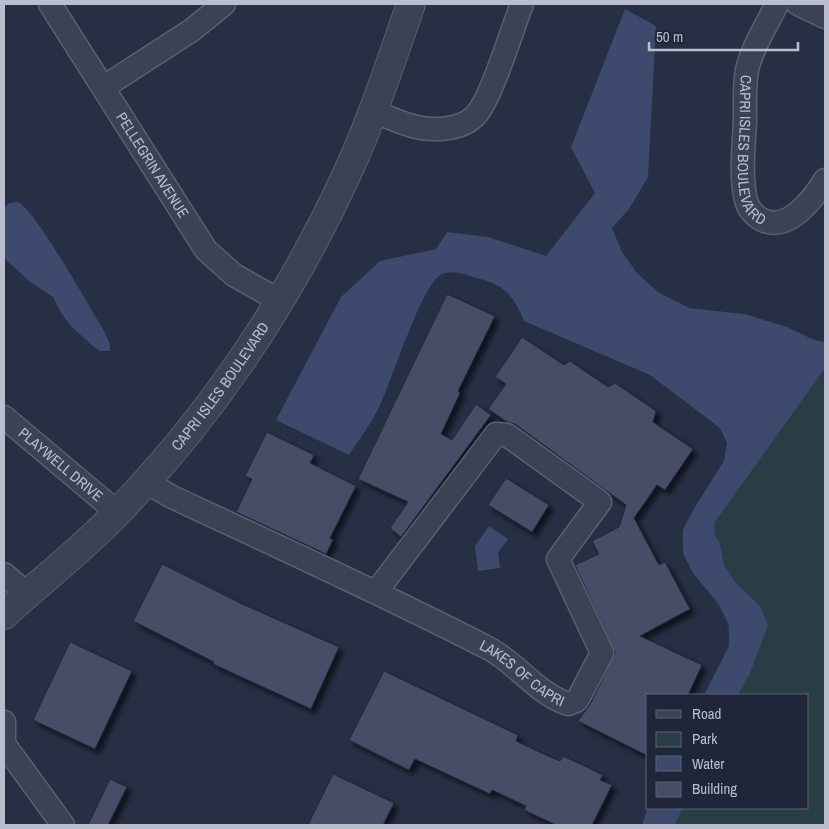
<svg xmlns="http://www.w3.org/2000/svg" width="829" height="829" font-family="'Archivo Narrow',sans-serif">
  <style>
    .green { fill: #293d45 }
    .water { fill: #3d4a6d }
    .building { fill: #464e66; stroke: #22283b; filter: url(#shadow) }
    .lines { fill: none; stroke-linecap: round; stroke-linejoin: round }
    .minor-casing { stroke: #5a5f71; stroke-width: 25 }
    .tertiary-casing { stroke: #5a5f71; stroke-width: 30 }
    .minor { stroke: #3b4253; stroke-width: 22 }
    .tertiary { stroke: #3b4253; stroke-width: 28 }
    .labels { text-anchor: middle; stroke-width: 4; stroke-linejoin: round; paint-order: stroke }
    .street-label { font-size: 15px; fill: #b9bdcd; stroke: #202639 }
  </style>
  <defs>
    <filter id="shadow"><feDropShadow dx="4.5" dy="4.5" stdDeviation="2.5" flood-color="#0009"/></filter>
  </defs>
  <rect width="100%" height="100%" fill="#272f44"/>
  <path class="green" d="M825,353V825H642L648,807L808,808V695H704C712,683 728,658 729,644C733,597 674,577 683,531C685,523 691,514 695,507Z"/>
  <path class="water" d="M625,9L656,26L648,177L629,209L612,228L622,252L637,273L658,292L689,308L744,314L787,327L814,340L825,342V368L714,523L715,536L719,541L724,565L735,582L760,606L768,625L750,673L738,695H704L729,646V625L719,604L693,573L683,553V530L695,507L724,461L727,443L720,428L650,375L524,321C515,298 505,285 480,279C469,276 451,268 440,275C421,288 393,377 381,403C373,421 360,438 349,455L276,420L341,297L380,261L436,249L447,232L488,237L546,256L595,193L571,147Z
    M18,202C37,212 88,305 103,329L110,344V351H100L94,347L72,327L61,313L53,297L29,281L4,258V209L9,203Z
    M489,526L508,539L498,552L500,568L478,571L475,546Z
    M648,807V808H683L674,825H642Z"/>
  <path class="building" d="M447,294L495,316L458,391L460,393L441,434L452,440L476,404L491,415L401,537L390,528L408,502L358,479Z
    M522,337L564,365L570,361L608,387L615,383L656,411L653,422L693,449L665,490L657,485L634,518L659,565L665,562L690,609L640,636L702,665L688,695H648V756L578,721L591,703L615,653L575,565L599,554L592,541L619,527L626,505L515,424L507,422L488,409L506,384L495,377Z
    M267,432L314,455L310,463L356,486L330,538L333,540L326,554L236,512L252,479L245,476Z
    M506,478L549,505L532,532L488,505Z
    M162,564L240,603L339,647L311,709L213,664L214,662L133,621Z
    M70,642L132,671L95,749L33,720Z
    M384,671L518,735L516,741L550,757L560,761L563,756L603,775L600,780L612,785L592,825H556L524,810L526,806L492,790L490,794L415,759L409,770L349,740Z
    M333,774L394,803L383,825H308Z
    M110,779L127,787L108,825H88Z"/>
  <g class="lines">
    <g class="minor-casing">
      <g id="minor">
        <path id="s1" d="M50,4L206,250L234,275L280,301"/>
        <path id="s2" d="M777,4C767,25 752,47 747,70C744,86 745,104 745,120C744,146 740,175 746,200C748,208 753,214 759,218C786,236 813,199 825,180"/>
        <path d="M798,4L825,17"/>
        <path d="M104,87L192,30L224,4"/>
        <path d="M373,111C387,117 401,123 416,127C434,131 460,130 474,117C491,101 512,29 522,4"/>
        <path id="s3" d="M4,417L118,513"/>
        <path id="s4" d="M147,482L170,496C277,546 383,594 488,648C517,663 536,693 568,704L576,701L579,697L602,653L558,559L600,502L507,435L496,434L376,592"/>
        <path d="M4,574L27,594"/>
        <path d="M4,722V742"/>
        <path d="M4,744L63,825"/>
      </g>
    </g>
    <g class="tertiary-casing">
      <g id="tertiary">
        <path id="s5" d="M4,615C42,580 83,549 119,511C215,411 293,293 350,167C374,114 392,58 411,4"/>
      </g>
    </g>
    <use href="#minor" class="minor"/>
    <use href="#tertiary" class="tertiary"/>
  </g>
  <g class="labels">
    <g class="street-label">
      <text dy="5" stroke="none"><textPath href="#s2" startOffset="155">CAPRI ISLES BOULEVARD</textPath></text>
      <text dy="5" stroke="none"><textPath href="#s1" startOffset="191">PELLEGRIN AVENUE</textPath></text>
      <text dy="5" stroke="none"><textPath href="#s5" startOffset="316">CAPRI ISLES BOULEVARD</textPath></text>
      <text dy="5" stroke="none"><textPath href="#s3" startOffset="74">PLAYWELL DRIVE</textPath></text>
      <text dy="5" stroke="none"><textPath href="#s4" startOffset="422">LAKES OF CAPRI</textPath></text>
    </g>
  </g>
  <rect width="829" height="829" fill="none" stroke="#b9bdcd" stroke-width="10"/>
  <rect x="646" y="694" width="162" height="115" fill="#202639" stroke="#5d6274"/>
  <rect x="656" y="710" width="25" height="8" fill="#3b4253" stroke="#5d6274"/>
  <text x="692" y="719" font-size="15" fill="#b9bdcd">Road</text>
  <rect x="656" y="732" width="25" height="15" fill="#293d45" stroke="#5d6274"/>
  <text x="692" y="744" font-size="15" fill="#b9bdcd">Park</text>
  <rect x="656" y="756" width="25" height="15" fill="#3d4a6d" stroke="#5d6274"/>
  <text x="692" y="769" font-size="15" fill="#b9bdcd">Water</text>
  <rect x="656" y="782" width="25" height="15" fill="#464e66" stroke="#5d6274"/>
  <text x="692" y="794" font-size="15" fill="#b9bdcd">Building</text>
  <path d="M649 42v8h149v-8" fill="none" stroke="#b9bdcd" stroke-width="2.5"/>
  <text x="656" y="42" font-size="15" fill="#b9bdcd" stroke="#202639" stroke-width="4" paint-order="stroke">50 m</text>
</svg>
